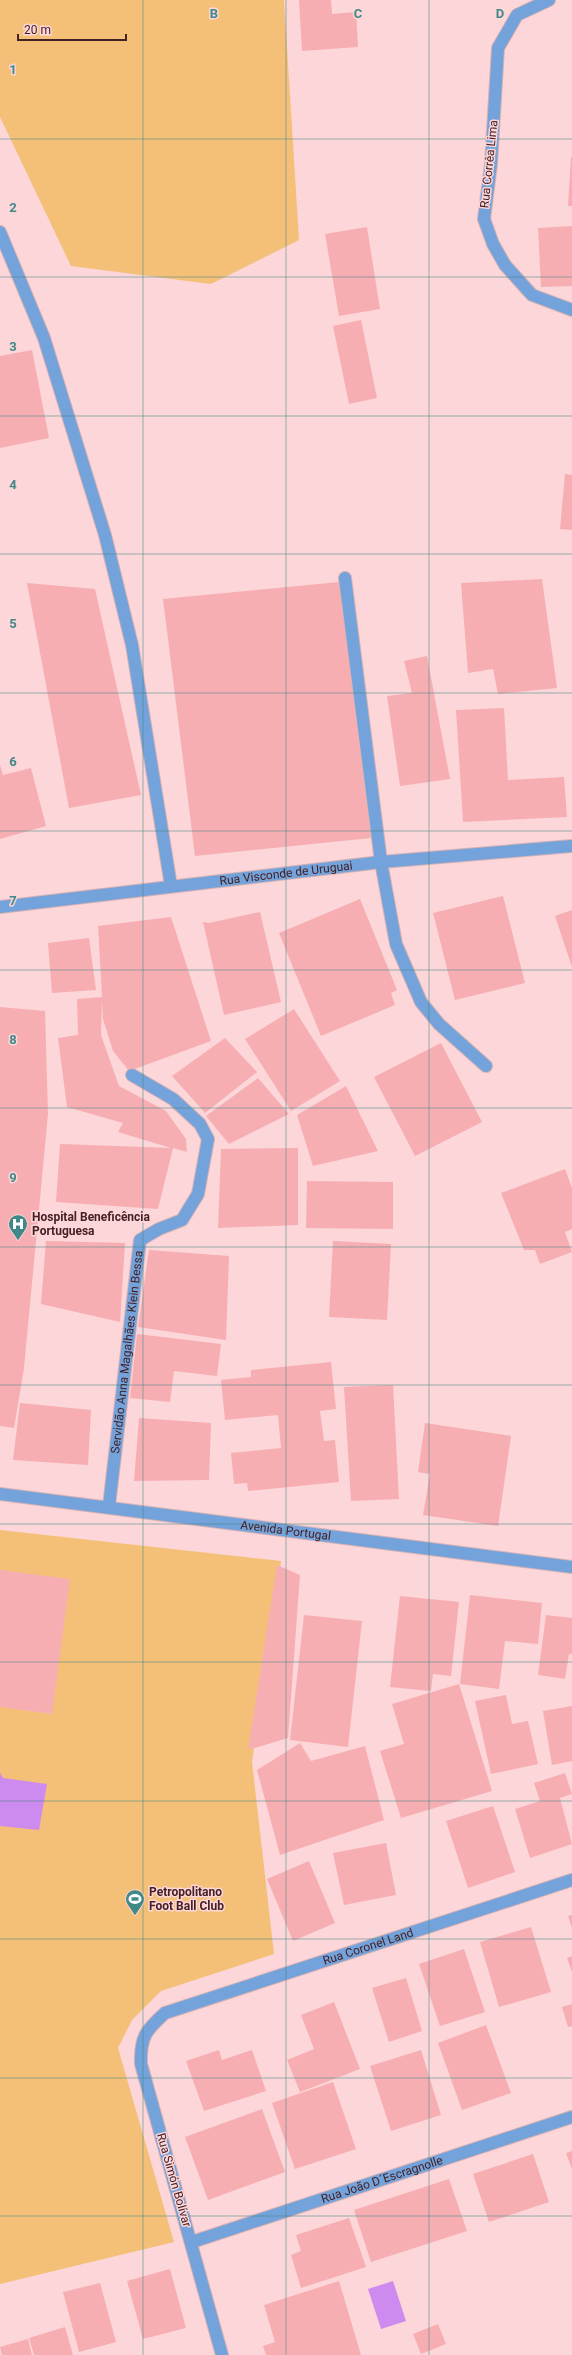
<svg xmlns="http://www.w3.org/2000/svg" width="572" height="2355" font-family="Roboto,sans-serif">
  <style>
    .green { fill: #f4c078 }
    .water { fill: #ce8bef }
    .building { fill: #f7aeb3 }
    .lines { fill: none; stroke-linecap: round; stroke-linejoin: round }
    .minor-casing { stroke: #d7b2b4; stroke-width: 14 }
    .minor { stroke: #74a2da; stroke-width: 12 }
    .grid { fill: none; stroke: #418988; stroke-width: 1; stroke-opacity: 0.55 }
    .labels { text-anchor: middle; stroke-width: 3; stroke-linejoin: round; paint-order: stroke }
    .street-label { font-size: 12px; fill: #452125; stroke: #fcd6d8 }
    .poi-label { font-size: 12px; font-weight: bold; fill: #452125; stroke: #fcd6d8; text-anchor: start }
    .grid-label { font-size: 13px; text-anchor: middle; font-weight: bold; fill: #418988; stroke: #fcd6d8; stroke-width: 3; stroke-linejoin: round; paint-order: stroke }
  </style>
  <rect width="100%" height="100%" fill="#fcd6d8"/>
  <path class="green" d="M0,0H284L299,240L211,284L71,266L0,117Z
    M0,1530L281,1561L252,1762L274,1954L161,1991L132,2020L118,2048L174,2242L0,2284Z"/>
  <path class="water" d="M0,1773L3,1778L47,1784L39,1830L0,1826Z
    M393,2281L406,2321L381,2329L368,2289Z"/>
  <path class="building" d="M299,0H331L332,14L356,12L358,47L302,51Z
    M571,157H572V206H568Z
    M572,226V286L541,287L538,228Z
    M367,227L380,309L339,316L325,234Z
    M361,320L377,398L349,404L333,326Z
    M32,350L49,438L0,448V356Z
    M565,474L572,475V530L560,529Z
    M542,579L557,688L498,694L493,669L468,673L461,583Z
    M339,582L371,838L195,856L163,599Z
    M27,583L95,589L141,795L69,808Z
    M427,656L450,779L400,786L387,696L412,693L404,661Z
    M504,708L508,780L564,777L567,817L463,822L456,710Z
    M0,765L3,775L31,768L46,826L0,839Z
    M503,896L525,983L455,1000L433,913Z
    M360,899L397,990L391,993L395,1005L321,1036L279,933Z
    M572,910V967L555,916Z
    M260,912L281,1002L224,1015L203,922L209,923Z
    M171,917L211,1041L129,1071L113,1051L103,1019L102,1001L101,1035L119,1086L166,1111L186,1139L187,1152L173,1148L158,1209L56,1202L60,1144L171,1148L118,1132L123,1123L67,1107L58,1038L78,1035L77,999L102,997L98,926Z
    M89,938L96,990L52,993L48,943Z
    M0,1007L45,1011L48,1114L24,1368L14,1428L0,1426Z
    M294,1009L340,1081L291,1111L245,1039Z
    M225,1038L257,1072L205,1113L172,1076Z
    M441,1043L482,1122L415,1156L374,1077Z
    M258,1078L289,1114L229,1144L206,1116Z
    M346,1086L378,1151L313,1166L297,1115Z
    M298,1148V1225L218,1228L221,1149Z
    M565,1169L572,1188V1229L565,1232L572,1252L540,1264L535,1250H524L501,1193Z
    M307,1181L393,1182V1229L306,1228Z
    M46,1241L125,1243L120,1322L41,1304Z
    M333,1241L391,1244L387,1320L329,1317Z
    M149,1250L229,1256L226,1340L138,1327Z
    M137,1334L221,1344L217,1376L174,1371L170,1402L130,1398Z
    M331,1362L336,1409L320,1411L324,1441L335,1440L339,1482L248,1491L247,1483L234,1484L231,1453L281,1448L278,1415L225,1420L221,1380L251,1377V1370Z
    M393,1385L399,1499L351,1501L344,1387Z
    M20,1403L91,1410L88,1465L13,1460Z
    M139,1418L211,1423L209,1480L134,1481Z
    M425,1423L511,1436L498,1526L423,1515L430,1474L418,1472Z
    M277,1565L300,1575L288,1738L248,1750Z
    M0,1570L70,1579L52,1714L0,1707Z
    M470,1595L542,1603L538,1644L505,1641L499,1689L460,1684Z
    M400,1596L459,1602L451,1676L433,1674L431,1691L390,1687Z
    M304,1615L362,1621L348,1747L290,1740Z
    M546,1615L572,1618V1654H569L565,1679L538,1675Z
    M459,1684L492,1791L401,1818L380,1751L404,1744L392,1704Z
    M506,1695L512,1724L528,1721L538,1764L491,1774L475,1701Z
    M572,1706V1761L552,1765L543,1711Z
    M300,1743L311,1761L365,1746L384,1820L280,1855L257,1770Z
    M565,1773L572,1794L560,1798L572,1844L530,1858L515,1809L540,1801L534,1783Z
    M493,1806L515,1872L468,1888L446,1821Z
    M386,1843L396,1895L344,1905L333,1853Z
    M309,1861L335,1923L293,1941L267,1879Z
    M572,1915V1928L568,1916Z
    M531,1927L551,1992L499,2007L480,1942Z
    M464,1949L485,2012L440,2026L419,1964Z
    M572,1956V1972L567,1958Z
    M406,1978L422,2031L389,2042L372,1988Z
    M334,2002L360,2069L300,2092L287,2060L314,2049L301,2015Z
    M572,2004V2026L568,2027L562,2007Z
    M486,2025L511,2093L462,2110L438,2043Z
    M219,2050L222,2060L252,2050L266,2091L204,2111L186,2061Z
    M421,2050L441,2115L391,2131L370,2066Z
    M333,2082L356,2149L295,2169L272,2103Z
    M262,2109L285,2172L208,2200L185,2137Z
    M572,2151V2169L566,2153Z
    M533,2154L549,2202L489,2222L473,2174Z
    M449,2179L467,2231L371,2262L354,2210Z
    M349,2218L366,2267L301,2288L291,2255L301,2251L296,2235Z
    M170,2269L186,2328L143,2339L127,2281Z
    M339,2281L361,2355H266L263,2346L275,2342L264,2305Z
    M100,2283L116,2342L79,2352L63,2292Z
    M438,2324L446,2344L421,2354L413,2334Z
    M65,2327L73,2355H34L29,2338Z
    M28,2339L32,2355H2L0,2347Z"/>
  <g class="lines">
    <g class="minor-casing">
      <g id="minor">
        <path d="M549,0L517,15L498,48L491,164L484,219L493,244L505,265L532,295L572,310"/>
        <path d="M0,232L44,338L105,535L132,645L171,886"/>
        <path d="M345,578L381,862L396,944L421,1002L439,1024L486,1066"/>
        <path id="s1" d="M0,907L381,862L572,846"/>
        <path id="s2" d="M0,1494L572,1567"/>
        <path id="s3" d="M109,1506L140,1240L159,1229L182,1220L198,1194L208,1139L200,1124L173,1099L132,1075"/>
        <path id="s4" d="M192,2242L572,2117"/>
        <path id="s5" d="M222,2355L141,2064C140,2037 146,2030 165,2013L572,1880"/>
      </g>
    </g>
    <use href="#minor" class="minor"/>
  </g>
  <path class="grid" d="M143,0V2355M286,0V2355M429,0V2355M0,139H572M0,277H572M0,416H572M0,554H572M0,693H572M0,831H572M0,970H572M0,1108H572M0,1247H572M0,1385H572M0,1524H572M0,1662H572M0,1801H572M0,1939H572M0,2078H572M0,2216H572"/>
  <defs>
    <g id="hospital-pin" transform="scale(1)"><path d="M0 17L-7.5 6A9.5 9.5 0 1 1 7.5 6Z" fill="#418988" stroke="#fcd6d8"/><path d="M-5-5h3v3.5h4V-5h3V5h-3V1.5h-4V5h-3Z" fill="#fff"/></g>
    <g id="stadium-pin" transform="scale(1)"><path d="M0 17L-7.5 6A9.5 9.5 0 1 1 7.5 6Z" fill="#418988" stroke="#fcd6d8"/><path d="M0-5a6.5 5 0 1 0 0 10a6.5 5 0 1 0 0-10ZM-3.5-1.8h7v3.6h-7Z" fill="#fff"/></g>
  </defs>
  <g fill-rule="evenodd">
    <use href="#hospital-pin" x="18" y="1224"/>
    <use href="#stadium-pin" x="135" y="1899"/>
  </g>
  <g class="labels">
    <g class="street-label">
      <text transform="translate(489 164) rotate(-84)" y="4">Rua Corrêa Lima</text>
      <text dy="4" stroke="none"><textPath href="#s1" startOffset="288">Rua Visconde de Uruguai</textPath></text>
      <text dy="4" stroke="none"><textPath href="#s3" startOffset="155">Servidão Anna Magalhães Klein Bessa</textPath></text>
      <text dy="4" stroke="none"><textPath href="#s2" startOffset="288">Avenida Portugal</textPath></text>
      <text dy="4" stroke="none"><textPath href="#s5" startOffset="575">Rua Coronel Land</textPath></text>
      <text dy="4" stroke="none"><textPath href="#s4" startOffset="200">Rua João D´Escragnolle</textPath></text>
      <text transform="translate(174 2180) rotate(74)" y="4">Rua Simón Bolívar</text>
    </g>
    <g class="poi-label">
      <text x="32" y="1221">Hospital Beneficência<tspan x="32" dy="14">Portuguesa</tspan></text>
      <text x="149" y="1896">Petropolitano<tspan x="149" dy="14">Foot Ball Club</tspan></text>
    </g>
  </g>
  <g class="grid-label">
    <text x="214" y="18">B</text>
    <text x="358" y="18">C</text>
    <text x="500" y="18">D</text>
    <text x="13" y="74">1</text>
    <text x="13" y="212">2</text>
    <text x="13" y="351">3</text>
    <text x="13" y="489">4</text>
    <text x="13" y="628">5</text>
    <text x="13" y="766">6</text>
    <text x="13" y="905">7</text>
    <text x="13" y="1044">8</text>
    <text x="13" y="1182">9</text>
  </g>
  <path d="M18 34v6h108v-6" fill="none" stroke="#452125" stroke-width="2"/>
  <text x="24" y="34" font-size="12" fill="#452125" stroke="#fcd6d8" stroke-width="3" paint-order="stroke">20 m</text>
</svg>
